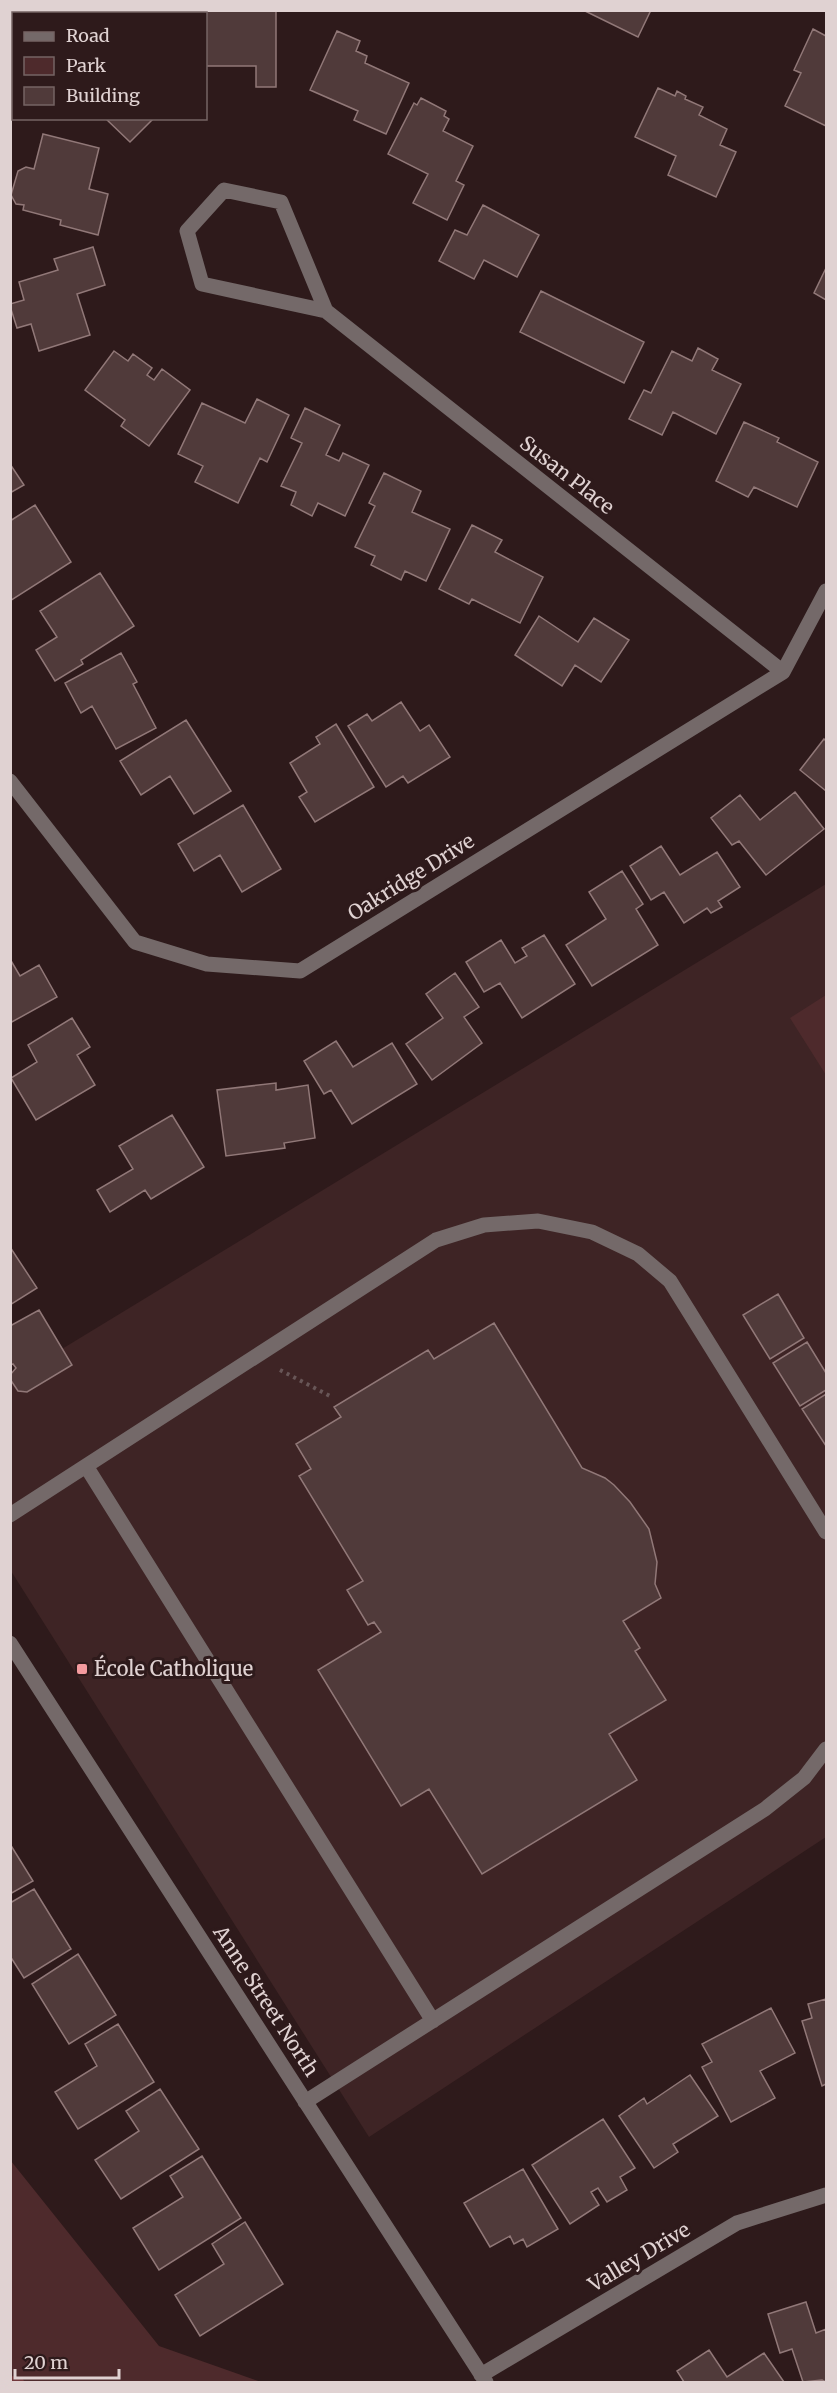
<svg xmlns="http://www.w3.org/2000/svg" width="837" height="2393" font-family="Merriweather,serif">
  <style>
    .built { fill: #3e2425 }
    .green { fill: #4e2a2c }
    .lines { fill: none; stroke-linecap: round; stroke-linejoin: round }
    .stream { stroke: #71373b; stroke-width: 10 }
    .building { fill: #503a3a; stroke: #917878; stroke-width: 1.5 }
    .path { stroke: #685657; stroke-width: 4; stroke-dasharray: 3 4.5; stroke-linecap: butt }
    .minor { stroke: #746969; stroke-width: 15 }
    .poi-dot { fill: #f49b9f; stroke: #2e1a1b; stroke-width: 2 }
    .labels { text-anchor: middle; stroke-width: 6; stroke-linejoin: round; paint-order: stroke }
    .street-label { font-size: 20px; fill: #e0d2d2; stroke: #2e1a1b }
    .poi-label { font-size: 20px; fill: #e0d2d2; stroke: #2e1a1b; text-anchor: start }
  </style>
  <rect width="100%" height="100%" fill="#2e1a1b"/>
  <path class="built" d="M826,884V1837L369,2137L11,1571V1380Z"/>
  <path class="green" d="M826,995V1075L790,1018Z
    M11,2161L159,2346L261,2382H11Z"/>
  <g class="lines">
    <path class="stream" d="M10,2381L19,2382"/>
  </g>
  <path class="building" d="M205,10H276V87H256V66H206Z
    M583,10H651L638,37Z
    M813,29L826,36V126L785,106L801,73L794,70Z
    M337,31L360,41L356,51L367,56L365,63L409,83L386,134L354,120L358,111L310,90Z
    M658,88L675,96L677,91L686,96L685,99L703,107L699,115L727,129L720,145L736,152L716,197L668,175L676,156L635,137Z
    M421,98L446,111L444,116L449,119L443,131L473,146L456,181L464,185L447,220L413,203L428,174L388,154L414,103L417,105Z
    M105,118H154L130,142Z
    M43,134L99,148L89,189L108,194L98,235L60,225L61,220L23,210L24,205L16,204L11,195L18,171L26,167L34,169Z
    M483,205L539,235L517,277L484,260L474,279L439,261L455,230L467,235Z
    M93,247L105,285L77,294L90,335L39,351L31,324L17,328L10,306V304L24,300L19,282L58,270L54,259Z
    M826,268V300L814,293Z
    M541,291L644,342L624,383L520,332Z
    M698,348L718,359L712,370L741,384L716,434L673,412L662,435L629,419L644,390L651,393L672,351L692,361Z
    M114,351L128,361L133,354L152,368L147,375L154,380L162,369L190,390L149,446L121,426L125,420L85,390Z
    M257,399L289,415L267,462L260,458L238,503L195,482L203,466L178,454L202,403L245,423Z
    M305,408L340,425L326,455L339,461L343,453L369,465L345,516L318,503L312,516L291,505L296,492L281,486L302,443L291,438Z
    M744,422L779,438L777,442L818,462L797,507L754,487L748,497L716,481Z
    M10,464L24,485L10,493Z
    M384,473L421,491L412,512L450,529L426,581L405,571L401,580L371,565L375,556L355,547L375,506L369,503Z
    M35,505L71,562L10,601V521Z
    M472,525L502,540L495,552L543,577L520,623L472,599L469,604L439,589Z
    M100,573L134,626L81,660L83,664L55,681L36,650L57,637L40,611Z
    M539,616L578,642L594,618L629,640L601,682L575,665L562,686L515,655Z
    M121,653L137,682L133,684L156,728L116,749L92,706L81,713L65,683Z
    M401,702L420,731L429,725L450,757L408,783L403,776L386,787L348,726L367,714L372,721Z
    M186,720L231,791L194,814L170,776L141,795L120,761Z
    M336,724L374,787L315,822L299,797L307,792L290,763L320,744L316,737Z
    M824,739L826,741V791L800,770Z
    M795,792L824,829L766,875L739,841L732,845L711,818L740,795L760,820Z
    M243,805L281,869L242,892L220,855L194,871L178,844Z
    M661,846L680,875L717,852L740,887L718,901L722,907L711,913L707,908L684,923L664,892L651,900L630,866Z
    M622,871L643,904L636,909L658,945L592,986L566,945L606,919L589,892Z
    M544,935L575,984L522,1018L500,983L484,992L466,962L501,940L515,963L527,956L522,948Z
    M10,959L20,976L39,965L57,997L10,1023Z
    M455,973L479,1007L464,1017L482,1043L432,1080L406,1044L443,1018L426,994Z
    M72,1018L90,1047L77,1055L95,1085L36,1120L11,1078L37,1062L28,1045Z
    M336,1041L353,1067L392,1043L417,1084L352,1124L331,1090L324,1094L304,1061Z
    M276,1083V1090L308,1085L315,1138L284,1143L285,1148L226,1156L217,1090Z
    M172,1115L204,1167L151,1199L145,1190L110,1212L97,1190L133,1169L119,1146Z
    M10,1247L37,1288L10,1305Z
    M778,1294L804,1338L770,1359L743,1315Z
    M39,1310L72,1365L27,1392L18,1391L10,1379V1375L16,1368L13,1364L10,1365V1326Z
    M494,1323L582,1468L605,1478L614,1485L630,1502L649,1529L657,1562L655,1584L661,1598L623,1621L640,1648L635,1651L666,1700L609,1734L637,1780L482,1874L429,1789L401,1806L318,1670L381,1632L374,1622L368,1625L347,1590L363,1581L299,1476L311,1469L296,1444L341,1417L334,1407L428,1350L434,1359Z
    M807,1342L826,1373V1390L800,1406L773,1363Z
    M826,1394V1446L802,1409Z
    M10,1844L33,1881L10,1894Z
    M34,1889L71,1949L24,1978L10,1956V1903Z
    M78,1954L116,2015L69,2044L32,1984Z
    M826,1999V2084L822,2086L802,2021L812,2018L808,2004Z
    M771,2008L795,2053L760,2071L775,2098L731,2122L702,2067L712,2062L702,2044Z
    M118,2024L154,2082L78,2129L55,2092L97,2066L85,2044Z
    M690,2075L718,2116L673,2144L678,2152L654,2168L619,2116L644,2098L647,2104Z
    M160,2089L199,2149L121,2199L95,2160L139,2131L126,2111Z
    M603,2119L635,2168L620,2177L627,2190L607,2202L598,2188L591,2192L599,2205L570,2224L532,2165Z
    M202,2156L241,2218L159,2270L133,2228L183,2197L170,2176Z
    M523,2169L558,2229L527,2247L523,2239L514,2244L510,2236L490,2247L464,2203Z
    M245,2222L283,2284L200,2336L175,2295L224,2264L212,2244Z
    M806,2302L816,2333L826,2329V2382L822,2380L803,2382L792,2349L780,2353L768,2314Z
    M709,2350L727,2377L764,2353L784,2382H684L677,2371Z"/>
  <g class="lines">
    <path class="path" d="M280,1370L330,1396"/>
    <path class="minor" d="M326,311L281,202L224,190L187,231L202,284L326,311L783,672
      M10,781L135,942L207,964L300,971L783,672L826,591
      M86,1466L433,2021
      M10,1515L436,1240L484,1225L538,1221L592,1232L638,1254L670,1281L826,1532
      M10,1643L486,2382
      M305,2102L765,1809L804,1778L826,1749
      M481,2375L737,2223L826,2195"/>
  </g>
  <rect class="poi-dot" x="76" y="1663" width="12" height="12" rx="3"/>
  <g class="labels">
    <g class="street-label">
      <text transform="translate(567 475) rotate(38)" y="7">Susan Place</text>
      <text transform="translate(411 877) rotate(-32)" y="7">Oakridge Drive</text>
      <text transform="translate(266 2001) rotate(57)" y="7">Anne Street North</text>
      <text transform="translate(639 2257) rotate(-31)" y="7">Valley Drive</text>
    </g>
    <g class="poi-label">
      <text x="94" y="1676">École Catholique</text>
    </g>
  </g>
  <rect width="837" height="2393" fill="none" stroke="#e0d2d2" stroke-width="24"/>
  <rect x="12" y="12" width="195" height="108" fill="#2e1a1b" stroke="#756464" stroke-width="1.5"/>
  <rect x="24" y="32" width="30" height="9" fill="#746969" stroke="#756464" stroke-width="1.5"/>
  <text x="66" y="42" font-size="18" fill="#e0d2d2">Road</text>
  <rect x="24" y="57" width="30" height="18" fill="#4e2a2c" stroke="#756464" stroke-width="1.5"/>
  <text x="66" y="72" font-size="18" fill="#e0d2d2">Park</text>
  <rect x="24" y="87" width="30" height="18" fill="#503a3a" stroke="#756464" stroke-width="1.5"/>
  <text x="66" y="102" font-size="18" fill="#e0d2d2">Building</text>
  <path d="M15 2369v9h104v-9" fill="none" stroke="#e0d2d2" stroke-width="3"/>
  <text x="24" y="2369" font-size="18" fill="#e0d2d2" stroke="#2e1a1b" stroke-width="4.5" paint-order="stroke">20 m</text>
</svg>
